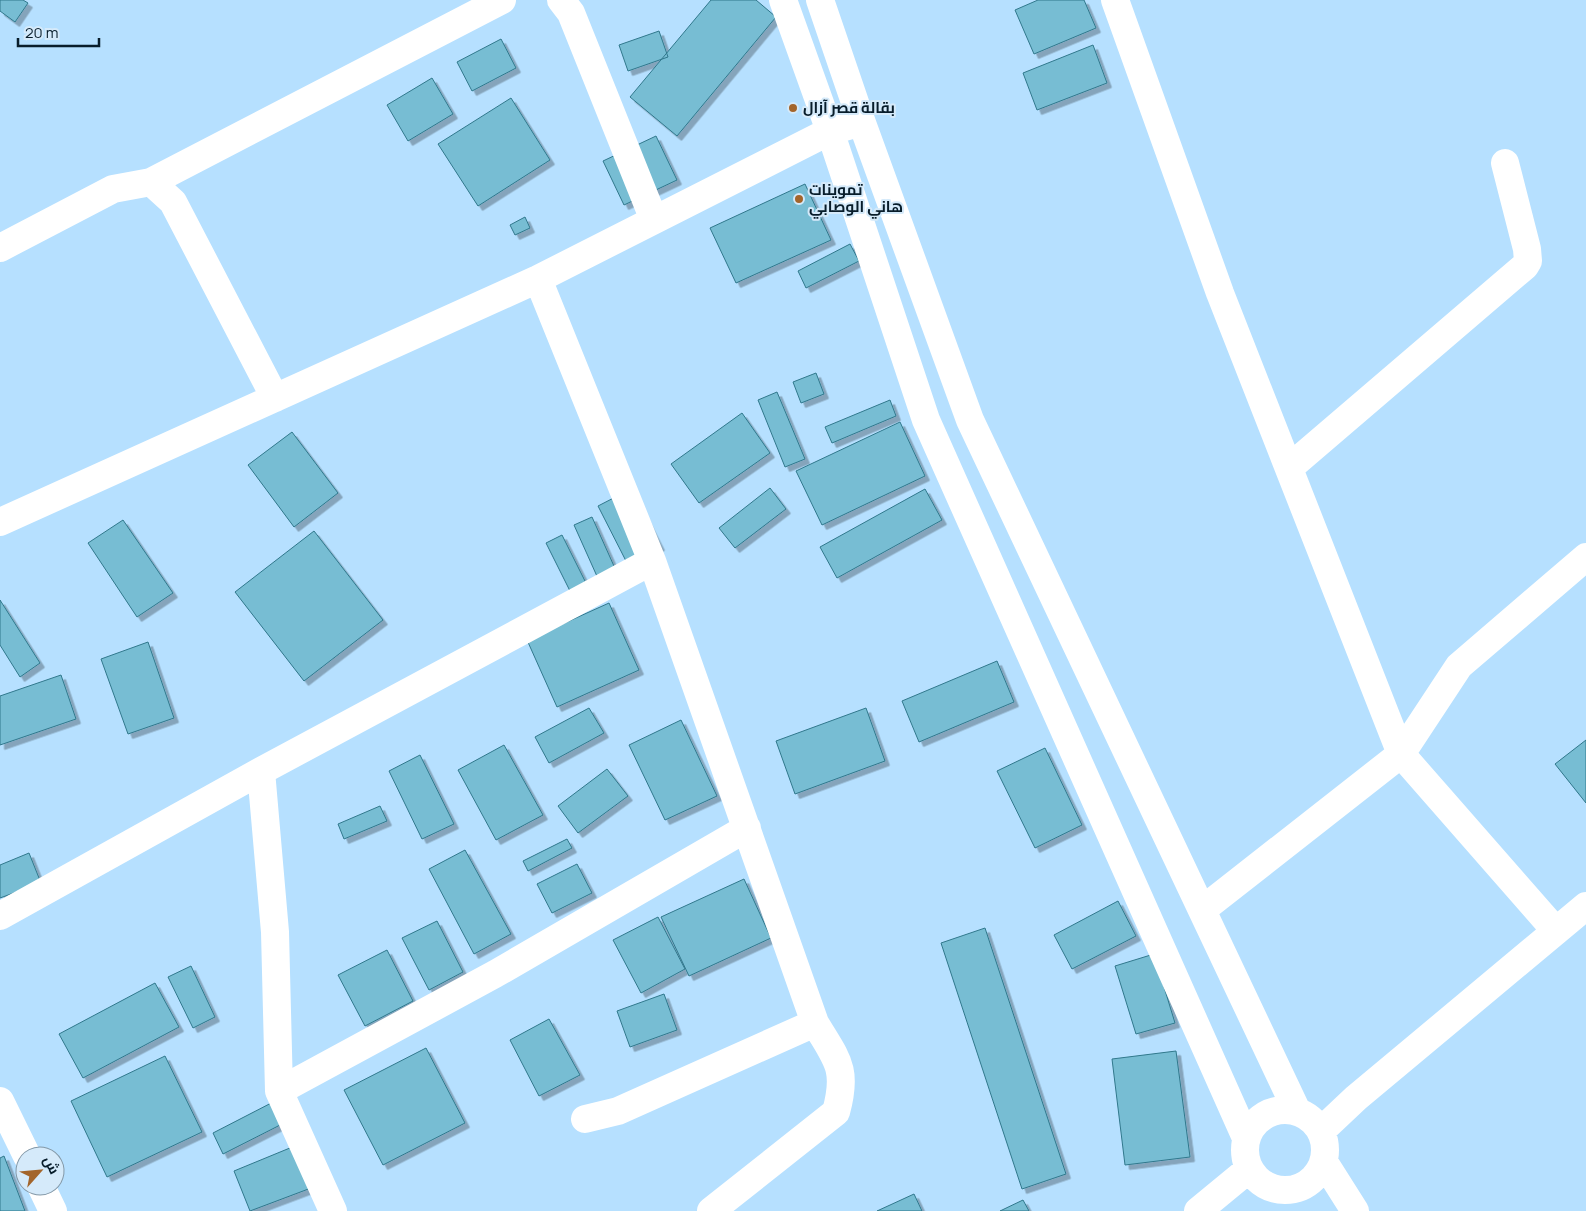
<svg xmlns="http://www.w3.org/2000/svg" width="1586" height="1211" font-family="Manrope,Cairo,sans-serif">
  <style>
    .building { fill: #77bdd3; stroke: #30788c; filter: url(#shadow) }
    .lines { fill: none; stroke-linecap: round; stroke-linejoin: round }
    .minor { stroke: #fff; stroke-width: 28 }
    .poi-dot { fill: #a3652b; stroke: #d5eafa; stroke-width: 2 }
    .labels { text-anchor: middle; stroke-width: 4; stroke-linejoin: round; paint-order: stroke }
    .poi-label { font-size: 15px; font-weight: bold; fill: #081d2b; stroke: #d5eafa; text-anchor: start }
  </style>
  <defs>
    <filter id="shadow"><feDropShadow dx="4.5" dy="4.5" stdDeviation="0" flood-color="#0004"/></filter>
  </defs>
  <rect width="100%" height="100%" fill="#b6e0ff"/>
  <path class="building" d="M0,0H23L28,3L15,22L0,11Z
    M711,0H756L776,17L677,136L630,97Z
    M1038,0H1084L1096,28L1034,54L1015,10Z
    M659,31L668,57L628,71L619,45Z
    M501,39L516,68L472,91L457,62Z
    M1093,45L1107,83L1037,110L1023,73Z
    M432,78L453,114L408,141L387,105Z
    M511,98L550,160L478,206L438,144Z
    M656,136L677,180L624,205L603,161Z
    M805,184L831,240L736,283L710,228Z
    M525,217L530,228L515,235L510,225Z
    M850,244L859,261L806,288L798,271Z
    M816,373L824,394L801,403L793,382Z
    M777,392L805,459L785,467L758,400Z
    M890,400L896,416L832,443L825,427Z
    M742,413L770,453L699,503L671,464Z
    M900,422L925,476L822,525L796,471Z
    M292,432L338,493L294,527L248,465Z
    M770,488L786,509L735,548L719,528Z
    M631,489L660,546L627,563L598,506Z
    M925,489L942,520L837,578L820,547Z
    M592,517L618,575L600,583L574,525Z
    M123,520L173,593L137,617L88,543Z
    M314,531L383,620L304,681L235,592Z
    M562,535L590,591L574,599L546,543Z
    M0,600L40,663L20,677L0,645Z
    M609,603L639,670L557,707L527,640Z
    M148,642L174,718L128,734L101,659Z
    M997,661L1014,702L919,742L902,701Z
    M61,675L76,719L0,745V696Z
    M589,708L604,733L549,763L535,737Z
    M866,708L885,761L795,794L776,741Z
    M681,720L717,796L665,820L629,745Z
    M1586,740V803L1555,764Z
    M504,745L543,815L496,840L458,770Z
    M1045,748L1082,825L1035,848L997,771Z
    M420,755L454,824L422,839L389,771Z
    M607,769L628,796L578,833L558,806Z
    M380,806L387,821L344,839L338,824Z
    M567,839L572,848L528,871L523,861Z
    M465,850L511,934L474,954L429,869Z
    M29,853L41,883L0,898V865Z
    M577,864L592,893L552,913L537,884Z
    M744,879L771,938L689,976L661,917Z
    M1118,901L1136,936L1072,969L1054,935Z
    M658,917L685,969L641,993L613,940Z
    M437,921L463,972L429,990L402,938Z
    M985,928L1066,1174L1022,1189L941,943Z
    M387,950L413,1001L365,1026L338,975Z
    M1154,954L1175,1023L1136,1034L1115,966Z
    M191,966L215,1017L193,1028L168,977Z
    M155,983L179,1027L83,1078L59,1034Z
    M664,994L677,1030L630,1047L617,1011Z
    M549,1019L580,1075L539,1096L510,1040Z
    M426,1048L465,1123L383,1165L344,1090Z
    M1176,1051L1190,1157L1125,1165L1112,1059Z
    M165,1056L202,1132L107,1177L71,1101Z
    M279,1099L290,1120L223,1154L213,1133Z
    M302,1143L319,1185L250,1211L234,1171Z
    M4,1156L25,1211H0V1158Z
    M914,1194L922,1211H877Z
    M1023,1200L1029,1211H1000Z"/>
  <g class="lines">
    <path class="minor" d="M561,0L571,13L654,220
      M783,0L830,131L926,420L1246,1138
      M820,0L862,123L970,420L1297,1111
      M1115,0L1220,293L1401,754L1556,931
      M151,182L502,0
      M0,248L113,189L151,182L173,202L275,398
      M538,279L652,561L815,1023L618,1111L585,1119
      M1289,468L1525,266L1528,261L1527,249L1505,163
      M0,522L538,279L830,131L848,126
      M261,771L275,932L279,1091L333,1211
      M1202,910L1401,754L1459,666L1586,557
      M0,916L261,771L652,561
      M279,1091L495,974L747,828
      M0,1101L27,1156
      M1245 1150a40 40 0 1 1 80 0a40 40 0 1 1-80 0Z
      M1321,1131L1356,1098L1586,906
      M1324,1162L1355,1211
      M41,1186L53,1211
      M711,1211L836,1112C848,1068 837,1060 815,1023
      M1198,1211L1249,1169"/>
  </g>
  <g class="poi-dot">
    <circle cx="793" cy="108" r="5"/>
    <circle cx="799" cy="199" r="5"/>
  </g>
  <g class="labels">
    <g class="poi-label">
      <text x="803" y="113">بقالة قصر آزال</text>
      <text x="809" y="195">تموينات<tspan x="809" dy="17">هاني الوصابي</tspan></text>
    </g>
  </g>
  <g transform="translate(40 1171) rotate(63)"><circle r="24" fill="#d5eafa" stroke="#8398a7"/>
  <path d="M0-4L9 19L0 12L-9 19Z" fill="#a3652b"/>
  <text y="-8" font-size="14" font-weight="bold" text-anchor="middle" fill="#081d2b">ش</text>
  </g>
  <path d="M18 38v8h81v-8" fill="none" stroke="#081d2b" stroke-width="2.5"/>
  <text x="25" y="38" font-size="15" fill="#081d2b" stroke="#d5eafa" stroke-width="4" paint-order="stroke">20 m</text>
</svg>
